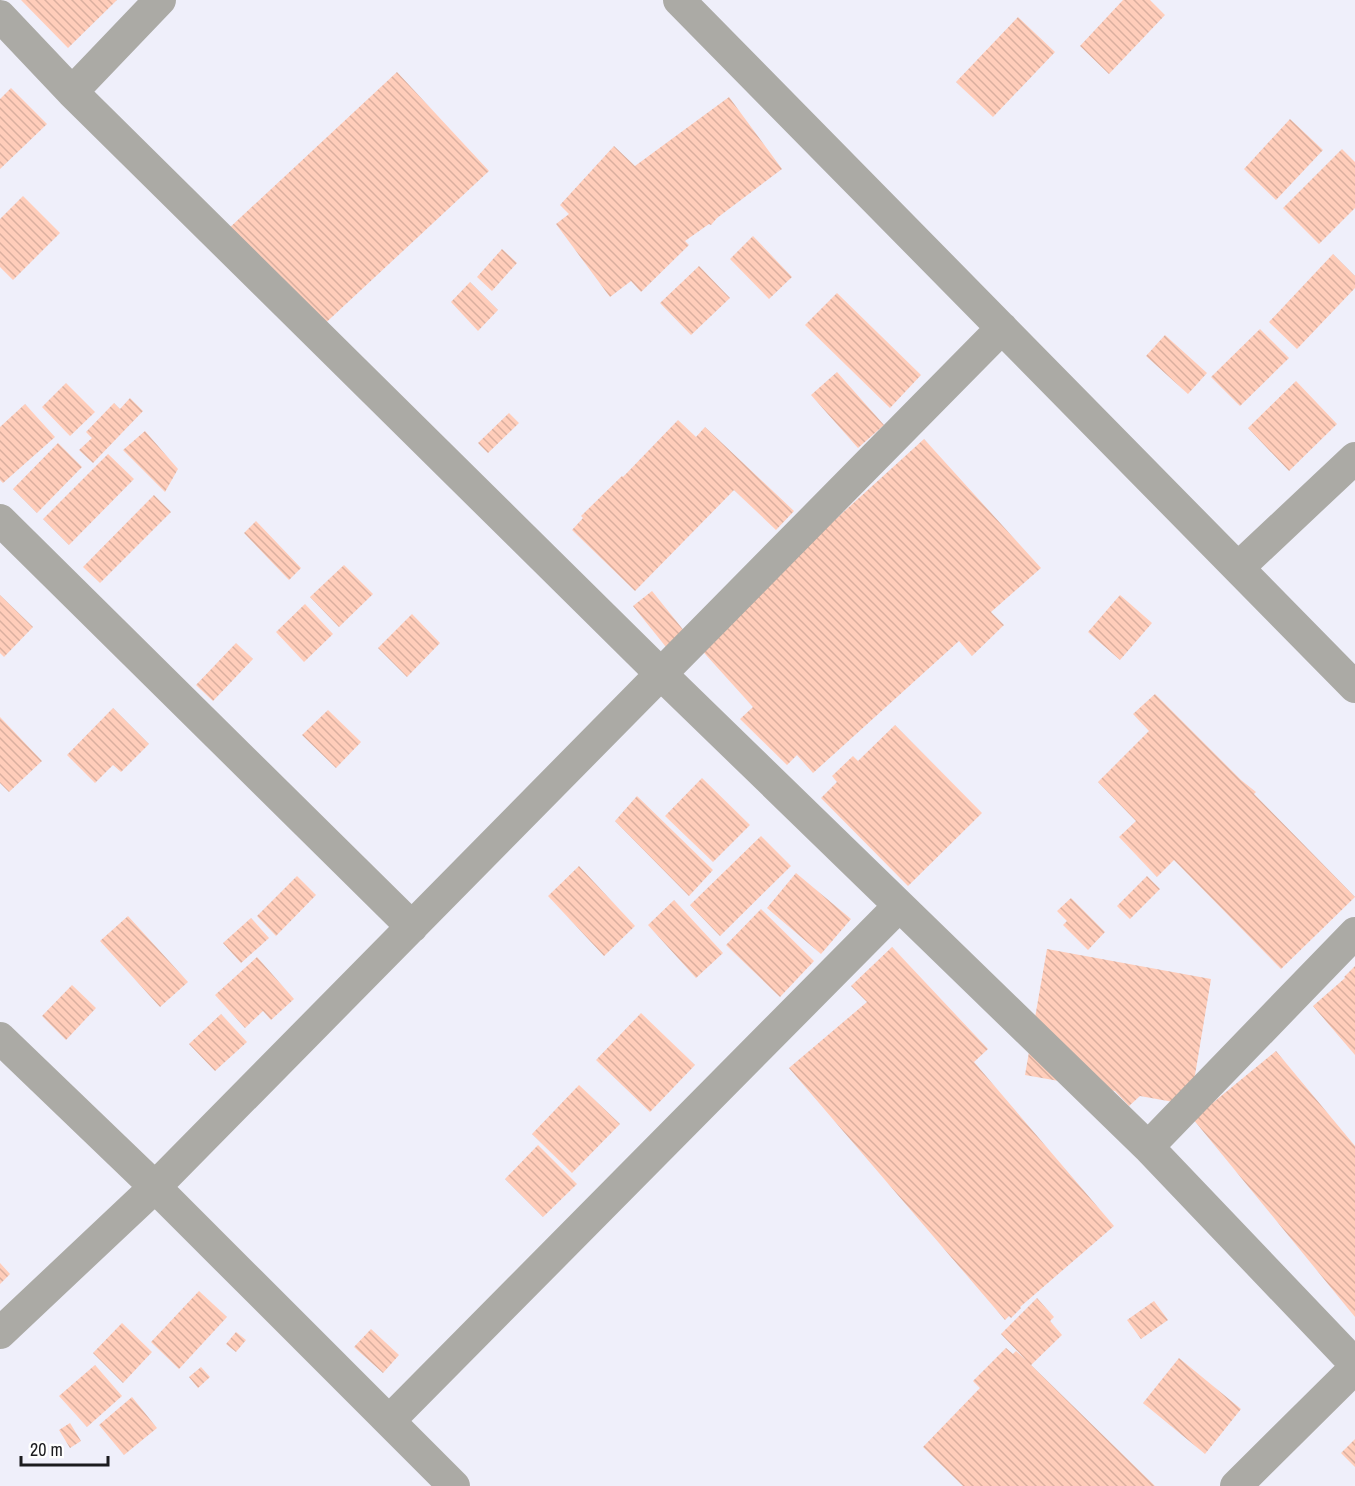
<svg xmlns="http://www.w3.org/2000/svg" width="1355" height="1486" font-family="'Archivo Narrow',sans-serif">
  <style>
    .building { fill: url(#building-back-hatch) }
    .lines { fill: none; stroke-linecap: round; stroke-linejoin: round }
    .street { stroke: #abaaa5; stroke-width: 32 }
  </style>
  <defs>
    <pattern id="building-back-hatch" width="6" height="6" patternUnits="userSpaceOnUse" patternTransform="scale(1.5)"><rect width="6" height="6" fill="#ffcdba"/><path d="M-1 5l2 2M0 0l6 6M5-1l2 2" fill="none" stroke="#daaf9f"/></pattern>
  </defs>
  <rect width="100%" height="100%" fill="#efeffa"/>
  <path class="building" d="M21,0H117L68,48Z
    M1123,0H1150L1165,15L1109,74L1080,46Z
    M1018,17L1055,52L993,117L956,82Z
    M397,72L489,171L318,330L226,231Z
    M11,88L47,124L0,169V99Z
    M729,97L782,169L717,218L711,225L709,224L685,241L689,245L641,292L631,281L610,297L556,224L569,214L560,205L614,146L635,166Z
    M1290,119L1323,150L1276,200L1244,169Z
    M1342,149L1355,162V208L1319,244L1283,208Z
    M23,196L60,233L13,280L0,267V219Z
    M753,236L792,277L769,299L730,259Z
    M502,249L517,263L492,291L477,277Z
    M1333,254L1355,276V288L1297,349L1269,322Z
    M699,266L730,298L691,335L660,303Z
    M470,282L498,310L478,331L451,302Z
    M837,293L921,375L890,408L805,325Z
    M1260,329L1289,358L1240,406L1211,377Z
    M1165,335L1207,373L1188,394L1146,356Z
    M837,372L884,425L858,448L811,395Z
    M1296,381L1337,424L1289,471L1248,428Z
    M66,383L95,412L70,436L42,407Z
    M130,398L143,411L93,463L79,450L92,438L86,432L114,403L120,409Z
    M25,404L55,437L3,483L0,480V427Z
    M509,413L519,423L488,453L478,443Z
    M678,420L696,437L705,427L794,511L776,530L734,490L635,591L572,530L583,518L581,516L622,476L623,477Z
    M145,431L178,469L165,492L123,450Z
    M924,439L1041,568L991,612L1004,625L972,656L959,641L813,773L797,755L787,765L740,719L753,707L697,645Z
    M58,443L82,467L37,513L13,489Z
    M108,454L134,479L69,545L43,519Z
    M154,495L171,512L100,583L83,567Z
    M256,521L301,568L289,580L244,533Z
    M344,565L373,594L339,627L310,597Z
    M652,591L685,632L666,647L633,606Z
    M0,595L33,627L4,657L0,653Z
    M1120,595L1152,623L1120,660L1088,632Z
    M305,604L333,634L304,662L276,632Z
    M412,614L440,643L407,677L378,648Z
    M236,643L253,659L213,701L196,685Z
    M1155,694L1241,780L1256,792L1254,794L1355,897L1281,969L1174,860L1157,877L1119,837L1136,821L1098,782L1149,731L1133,714Z
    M113,708L149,744L121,772L113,765L95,783L67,755Z
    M328,710L361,742L336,768L302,735Z
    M0,717L42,761L9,792L0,783Z
    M895,725L982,813L908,886L821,798L837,782L832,776L853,756L858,761Z
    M702,778L750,825L713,862L665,816Z
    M637,796L713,870L689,896L615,821Z
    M761,836L791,866L720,936L690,905Z
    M579,866L635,926L604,956L548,896Z
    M796,873L851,919L821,954L767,908Z
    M297,876L316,895L276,936L257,916Z
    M1147,876L1160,889L1130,919L1117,906Z
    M1071,898L1105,932L1088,950L1063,925L1067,921L1057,911Z
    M674,900L723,953L696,978L648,925Z
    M761,909L814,961L780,997L726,945Z
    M128,916L188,982L160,1007L100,941Z
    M251,918L269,938L241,963L223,943Z
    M892,947L988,1049L974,1062L1114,1226L1020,1307L1021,1308L1011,1318L1009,1316L1005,1320L789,1068L867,1002L851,986Z
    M1047,949L1211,979L1190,1105L1140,1096L1129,1106L1115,1091L1025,1075Z
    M257,957L294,999L271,1020L263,1011L245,1028L215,995Z
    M1355,966V1055L1313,1006L1345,978L1344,977Z
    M72,985L96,1008L66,1040L42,1016Z
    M641,1013L695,1065L650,1112L596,1060Z
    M221,1014L247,1042L215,1071L189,1044Z
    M1276,1051L1355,1146V1317L1193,1119Z
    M579,1085L620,1124L572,1173L532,1134Z
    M538,1145L577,1184L543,1217L505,1179Z
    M0,1263L10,1274L0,1284Z
    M199,1291L227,1317L179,1369L151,1342Z
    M1037,1298L1054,1317L1050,1321L1062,1335L1031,1365L1155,1486H963L923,1447L980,1388L973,1381L1006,1348L1013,1354L1016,1351L1026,1360L1001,1334Z
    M1154,1301L1168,1320L1141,1339L1127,1320Z
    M122,1323L152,1352L123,1383L93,1353Z
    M371,1329L399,1355L383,1373L354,1347Z
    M236,1332L246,1340L236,1352L226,1344Z
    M1179,1358L1241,1409L1205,1454L1143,1403Z
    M95,1365L122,1396L87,1427L59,1396Z
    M201,1367L210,1377L198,1388L189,1377Z
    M132,1397L157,1428L124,1455L99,1425Z
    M70,1423L81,1441L70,1448L59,1430Z
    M1355,1439V1467L1341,1453Z"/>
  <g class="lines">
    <path class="street" d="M679,0L1355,687
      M0,16L72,92L662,675L1148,1147L1355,1364
      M72,92L160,0
      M0,520L412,927
      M1238,568L1355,458
      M0,1038L155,1187L454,1486
      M1148,1147L1355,933
      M0,1333L155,1187L1002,328
      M389,1421L899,906
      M1236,1486L1355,1368"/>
  </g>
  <path d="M21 1456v9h87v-9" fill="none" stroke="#1b1b1e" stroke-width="3"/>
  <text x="30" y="1456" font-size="18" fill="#1b1b1e" stroke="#ffffff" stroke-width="4.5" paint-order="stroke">20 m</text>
</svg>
